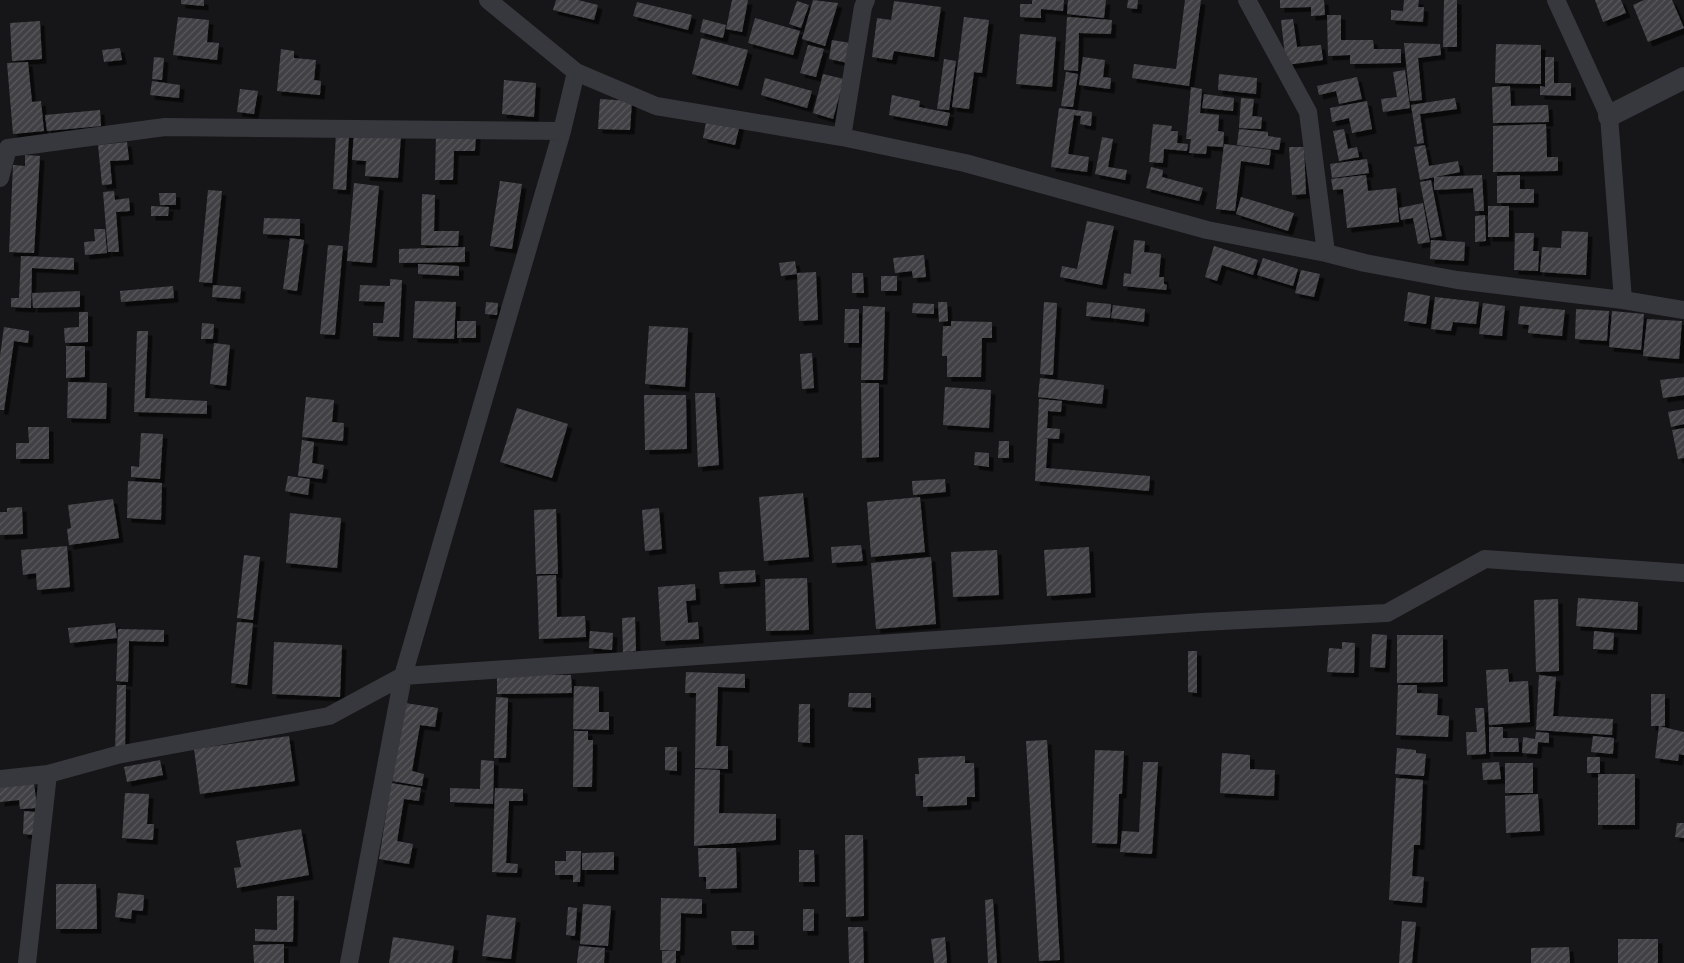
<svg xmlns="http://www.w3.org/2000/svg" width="1684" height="963" font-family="'DejaVu Sans',sans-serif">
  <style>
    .building { fill: url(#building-hatch); filter: url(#shadow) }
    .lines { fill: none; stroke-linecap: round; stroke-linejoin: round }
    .minor { stroke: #37383d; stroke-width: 18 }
    .tertiary { stroke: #37383d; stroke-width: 22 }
  </style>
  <defs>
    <pattern id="building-hatch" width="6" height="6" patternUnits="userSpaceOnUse" patternTransform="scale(1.25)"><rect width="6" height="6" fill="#404145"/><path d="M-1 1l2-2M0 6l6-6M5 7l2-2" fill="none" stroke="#595a5e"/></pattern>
    <filter id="shadow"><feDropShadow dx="4.5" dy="4.5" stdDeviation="0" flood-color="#0009"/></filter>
  </defs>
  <rect width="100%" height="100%" fill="#161618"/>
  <path class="building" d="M181,0H204V6L181,4Z
    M556,0H578L598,5L594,20L553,10Z
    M732,0H748L742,32L726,29Z
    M813,0L838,3L825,46L802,39Z
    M1032,0H1064L1063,11L1041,9V18L1020,17V4H1032Z
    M1068,0H1106L1104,18L1067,14Z
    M1128,0H1138L1137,9L1127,8Z
    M1185,0H1201L1189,86L1132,78L1134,64L1176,69Z
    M1280,0H1324L1325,15L1311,16V7L1280,8Z
    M1404,0H1419L1418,7H1424L1423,22L1391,20V10L1403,11Z
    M1444,0H1457V47H1443Z
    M1595,0H1621L1626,13L1603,22Z
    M1644,0H1672L1684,28L1648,42L1633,5Z
    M797,1L809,5L801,28L789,24Z
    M894,1L941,7L934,57L894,51L892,60L872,57L877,18L891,20Z
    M637,2L692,15L688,30L633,16Z
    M1327,15H1341V40H1373L1374,49H1401V63L1350,64V55L1328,56Z
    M178,17L209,20L207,42L219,43L217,60L173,55Z
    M964,17L989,20L982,73L974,72L969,109L952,107Z
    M1067,17L1112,20L1111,34L1079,33L1078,71L1064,70Z
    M755,18L800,31L793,55L748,43Z
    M703,19L726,25L723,38L700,32Z
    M1293,19L1297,47L1321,45L1323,60L1286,65L1281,20Z
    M40,21L42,59L12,61L10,23Z
    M1020,34L1056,37L1052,87L1016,84Z
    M701,38L748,50L738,86L692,74Z
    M832,40L851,43L848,63L829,59Z
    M1404,43L1440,44L1441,55L1418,58L1422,100L1410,101Z
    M1496,44L1541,45V84L1495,83Z
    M808,45L824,49L816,77L800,73Z
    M120,48L122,60L104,62L102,50Z
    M281,49L294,51V58L316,60L314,80L321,81L320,95L277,91Z
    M154,57L164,58L162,80L152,79Z
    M1083,57L1105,60L1103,77L1111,78L1110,89L1079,85Z
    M1545,57H1554V83H1571V96L1540,95V86L1545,87Z
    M944,59L956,61L949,110L937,109Z
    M28,62L32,102L41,101L44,131L13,134L7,63Z
    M1405,70L1410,108L1383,112L1381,99L1397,97L1393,72Z
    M1066,72L1078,74L1073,107L1061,106Z
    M823,74L844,79L833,119L813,113Z
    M1219,74L1257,78L1256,94L1218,90Z
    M1357,77L1362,99L1339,104L1336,91L1319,95L1317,86Z
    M765,78L812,91L807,108L761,95Z
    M504,80L536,83L534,117L502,114Z
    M152,81L180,85L179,98L150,95Z
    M1510,86L1511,106L1548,105L1549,122L1493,123L1492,87Z
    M1191,87L1202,89L1200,113L1219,115L1218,131L1224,132L1223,147L1207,146L1206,154L1189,153L1191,139H1186Z
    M240,89L258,91L254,114L237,112Z
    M1204,94L1234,98L1233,111L1202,108Z
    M892,95L920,101L919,107L950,113L947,126L889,115Z
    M1241,98L1254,99L1252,116L1262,117L1261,129L1239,128Z
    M1455,98L1457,109L1420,114L1424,143L1417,144L1411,105Z
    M600,99L632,101L630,130L598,129Z
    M1367,101L1372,129L1352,133L1349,118L1332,122L1330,108Z
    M1059,108L1092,112L1091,126L1080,124L1081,116L1074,115L1068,154L1089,157L1087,172L1051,167Z
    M100,110L101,126L47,131L45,115Z
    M707,117L740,124L735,145L703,138Z
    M1153,124L1172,126L1171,131H1178L1177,143L1188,144L1187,151L1164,149L1163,163L1149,162Z
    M1546,124L1547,157H1558V171L1493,172V126Z
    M1239,129L1268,132V136L1281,138L1279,150L1237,145Z
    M1344,129L1348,149L1357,147L1359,157L1339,161L1333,131Z
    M354,132L401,135L398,178L365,176L366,161L352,160Z
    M336,133H349L346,190L333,189Z
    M436,134H476L475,151H454L453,180H435Z
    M1102,137L1113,139L1108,167L1127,170L1125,180L1095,174Z
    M127,142L129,160L110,161L112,184L102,185L98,145Z
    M1224,144L1271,150L1269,165L1241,161L1235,211L1216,209Z
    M1425,145L1429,166L1458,161L1460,172L1420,180L1414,147Z
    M1289,147H1304L1306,194L1292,195Z
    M25,155L40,156L34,253L9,252L13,165L25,166Z
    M1367,159L1369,173L1332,178L1330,164Z
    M1151,167L1163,170L1162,177L1203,188L1199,201L1146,188Z
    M1366,175L1368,191L1396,188L1399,222L1347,228L1343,189L1333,190L1331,179Z
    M1482,175L1484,211H1475L1473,188L1434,190V177Z
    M1520,175V189H1534V203H1497V176Z
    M1431,180L1442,236L1431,238L1420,182Z
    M500,181L522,184L512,249L490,246Z
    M354,183L379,186L372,263L347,261Z
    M208,190L222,191L212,283L199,282Z
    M114,191L115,200L129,198L130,211L116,212L119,252H108L103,192Z
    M159,193H176V205H160Z
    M422,194L435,195L434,231H459L458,246L421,245Z
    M1241,197L1294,213L1288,231L1236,214Z
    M1423,203L1430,242L1418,244L1413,218L1401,220L1399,208Z
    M151,206L169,207L168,216H151Z
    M1488,206H1509V237H1488Z
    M1485,215L1486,241L1475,242V216Z
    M264,218L300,219V236L263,234Z
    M1087,221L1114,226L1102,285L1060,277L1062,266L1077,269Z
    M94,229H105L107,253L85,255L84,242L95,241Z
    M1562,231L1588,232L1586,275L1540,272L1542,247L1561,248Z
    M1515,233H1534L1533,251H1539L1538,271L1514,270Z
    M290,238L304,240L297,291L283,289Z
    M1134,240L1145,241L1144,252L1161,254L1159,277H1164V284L1167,285L1166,290L1123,286L1124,273L1131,274Z
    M1431,240L1465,242L1464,261L1430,259Z
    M328,245L343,246L335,335L320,334Z
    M1214,246L1258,260L1253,275L1222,265L1217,281L1205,277Z
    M465,247V262L399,263V249Z
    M924,255L926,277L913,278L912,271L895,273L893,258Z
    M21,256L74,258V270L32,268L31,308L11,307V298H19Z
    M1263,258L1298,269L1293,286L1257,275Z
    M795,261L797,274L781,276L779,263Z
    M418,264L459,266V276L418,274Z
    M1301,270L1320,274L1314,297L1295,293Z
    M816,272L818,320L799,321L797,273Z
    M852,273H863L864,293H852Z
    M881,276H897V291H881Z
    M390,279L402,280L399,337L373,336V323H383L385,302L359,301L360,285L390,286Z
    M213,285L241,287L240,299L212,297Z
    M173,286L174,298L121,302L120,291Z
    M80,291V307L33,308L32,293Z
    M1408,292L1430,296L1426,324L1404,321Z
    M1435,297L1479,302L1476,324L1453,322L1451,331L1431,329Z
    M415,301L456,302L454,339L413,338Z
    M486,302L498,303L497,315L485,314Z
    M938,302H947L948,321L939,322Z
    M1044,302L1057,303L1053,375L1040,374Z
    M1087,302L1111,304L1110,318L1086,316Z
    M913,303L934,304V314L912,313Z
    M1483,303L1505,306L1502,336L1479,334Z
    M1113,305L1145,309L1144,322L1111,318Z
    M863,306L885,307L883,380H861Z
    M1520,306L1565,310L1562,336L1528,333L1529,325L1518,324Z
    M845,309H859V343H844Z
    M1576,309L1609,311L1607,341L1575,339Z
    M1612,311L1644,314L1641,350L1609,347Z
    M79,312H88V342L65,343L64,328L79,327Z
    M1647,319L1682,321L1679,359L1643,356Z
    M457,321H476V338H457Z
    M951,321L992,322V338H982L981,377H947V356H942L943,326H951Z
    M202,323L214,324L213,339H201Z
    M649,326L688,328L685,387L645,384Z
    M4,327L29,331L28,343L14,341L4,410H0V356Z
    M137,331H148L145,398L207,401V414L134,412Z
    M214,343L230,345L226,386L210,384Z
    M66,346H85V377L66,378Z
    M812,353L814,388L802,389L800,354Z
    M1684,377V395L1663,398L1660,380Z
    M1040,378L1104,385L1102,404L1038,397Z
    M68,382L107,383L106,419L67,418Z
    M861,383H879V457L862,458Z
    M945,387L991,390L989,428L943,425Z
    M695,393H715L719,465L698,467Z
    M644,395H686L687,449L645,450Z
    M306,397L334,400L332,422L344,423L343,441L302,437Z
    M1039,399L1062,401L1061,412L1048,411L1047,428L1060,429L1059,439L1043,438L1048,439L1046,468L1150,476L1149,491L1035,481Z
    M517,408L568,424L552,478L500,462Z
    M1684,409V424L1671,427L1668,412Z
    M28,427H49V459H16V443H29Z
    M1684,428V458L1678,459L1672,430Z
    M141,433L163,434L160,479L131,477V466L139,467Z
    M302,440L314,442L312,463L324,465L322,479L298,476Z
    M999,441H1009V458H998Z
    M975,452L989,453V467L974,465Z
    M288,476L310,479L308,495L285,491Z
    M945,479L946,492L913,495L912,481Z
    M128,481L162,483L161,520L127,518Z
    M803,493L809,557L764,561L759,497Z
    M920,497L925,552L871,557L867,502Z
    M113,499L119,538L69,545L67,529L71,528L68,505Z
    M22,507L23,534L0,535V512H7V508Z
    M659,508L662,549L645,551L642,510Z
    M556,509L558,574H536L534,510Z
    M290,513L341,518L337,568L286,563Z
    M861,545L863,561L832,563L831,547Z
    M67,546L70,587L37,590L36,573L23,575L21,550Z
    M1089,547L1091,593L1047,596L1044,550Z
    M997,550L999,595L953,597L951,552Z
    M244,555L260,557L253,620L237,618Z
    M931,557L936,624L876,629L871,563Z
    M755,570L756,582L720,584L719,572Z
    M556,575L557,617L585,616L586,637L539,639L537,576Z
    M807,578L809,630L766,631L765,579Z
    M695,584L696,600L686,601L688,623L698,622L699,639L661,641L658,587Z
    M1578,598L1638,602L1637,630L1576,626Z
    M1558,599L1559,671L1536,672L1534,600Z
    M635,617L636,651L623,652L622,618Z
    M237,622L253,623L247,685L231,683Z
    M115,623L117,638L70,643L68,628Z
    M118,629L164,630V642L129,641L128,682L116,681Z
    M590,631L613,633L612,650L589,648Z
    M1594,631L1614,633L1613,650L1593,649Z
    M1372,634L1387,635L1385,668L1370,667Z
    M1397,635H1443V682L1397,683Z
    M274,642L342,645L340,697L272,694Z
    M1342,642L1355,643L1354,673L1327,672L1329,648L1342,649Z
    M1188,651H1197V693L1188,692Z
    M1508,669L1509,682L1528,681L1530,722L1489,725L1486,670Z
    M686,672L745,674V688L718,687L716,746H728V769L695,768L696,693H685Z
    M497,675H571L572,693L497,694Z
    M1539,675L1556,677L1553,716L1613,719L1612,735L1536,730Z
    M117,685H126L125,751H115Z
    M1398,685H1417V693L1438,694L1437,715L1449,716L1448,737L1396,735Z
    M574,686L599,687V712H609V730L573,729Z
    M849,693H871V708L848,707Z
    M1651,694H1665V726H1651Z
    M496,697L508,698L506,758H494Z
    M405,703L438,708L435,727L420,725L412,771L424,774L422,786L392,781Z
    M799,704H810V743L798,742Z
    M1475,708H1484L1486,754L1467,755L1466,732H1477Z
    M1659,726L1684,732V755L1679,754L1678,761L1655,758Z
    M1489,727H1503V738H1518L1519,752H1489Z
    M574,731H588V740H593L592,787H573Z
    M1536,732L1549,733V743L1538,742L1537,754L1522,753L1523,737L1535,739Z
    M289,736L295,781L200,794L194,749Z
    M1593,736L1614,738L1613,754L1591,752Z
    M1047,740L1060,960L1039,961L1026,741Z
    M665,747H677V771L665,770Z
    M1397,748L1416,750V753L1426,754L1424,776L1395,774Z
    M1095,750L1124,751L1122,794H1119L1117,844L1092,843Z
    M1222,753L1250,755V769L1275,770L1274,796L1220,793Z
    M965,756V763H974L975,797H967V805L923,807V796H916L915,774H919L918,758Z
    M1587,757H1600V773H1587Z
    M160,760L163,775L127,782L124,767Z
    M481,760L494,761L493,804L450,802V788L480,789Z
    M1143,762H1158L1152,854L1120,852L1122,831L1139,832Z
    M1499,762L1501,779L1483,780L1482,763Z
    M1505,763H1533V793H1505Z
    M695,769L720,770L719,813L776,814V840L694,846Z
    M1598,774H1635V825H1598Z
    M1396,778L1423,780L1420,845H1414L1412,876L1424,877L1422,903L1389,900Z
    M34,783L37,808L20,809L19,800L0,802V785Z
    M391,783L421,788L419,801L404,799L397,841L413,844L409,864L379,859Z
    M495,788L523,789V801H509L506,863L518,864L517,873L492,872Z
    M125,793L149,794L147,824H154L153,840L122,838Z
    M1538,794L1540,831L1506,833L1505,796Z
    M24,811L36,812L35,835L23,834Z
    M1677,823H1684V838L1675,837Z
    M301,829L309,875L237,888L234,868L241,867L236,841Z
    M845,835H863L864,916L846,917Z
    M698,848H736L737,888L706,889V877H699Z
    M799,850H814L815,882H799Z
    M566,851H581L580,882H573V875H555V861H566Z
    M614,852V870H582V853Z
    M56,884H96L97,929H56Z
    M118,893L144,895L143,911L132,910L131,919L115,917Z
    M277,896H294L293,942L255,941V929L277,930Z
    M661,898L702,899V914L681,913L680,951L660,950Z
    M993,899L997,963H988L985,900Z
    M583,904L611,906L608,946L580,944Z
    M568,907L577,908L575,936L566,935Z
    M803,909H814V931H803Z
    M487,915L516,918L511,959L482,956Z
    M1402,921L1416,922L1412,963H1399Z
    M848,927H863L864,963H849Z
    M731,931H754V945H732Z
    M393,937L454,946L452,963H389Z
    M945,937L947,963H934L931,939Z
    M1618,939H1658V963H1618Z
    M284,944V963H254L253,945Z
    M579,946L605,948L604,963H577Z
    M1569,947L1570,963H1531V948Z
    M662,951H676V963H662Z"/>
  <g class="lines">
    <path class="minor" d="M488,0L576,72L656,106L842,137L965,163L1207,230L1326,253L1365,263L1457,280L1623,300L1684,310
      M1247,0L1308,112L1326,253
      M1556,0L1609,116L1623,300
      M842,137L863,7L866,0
      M0,178L8,148L165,127L562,131
      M0,779L48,774L117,755L329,716L403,676L1202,622L1387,613L1485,559L1684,573
      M27,963L48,774
      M349,963L403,676L562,131L576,72"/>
    <path class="tertiary" d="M1609,116L1684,78"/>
  </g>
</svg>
